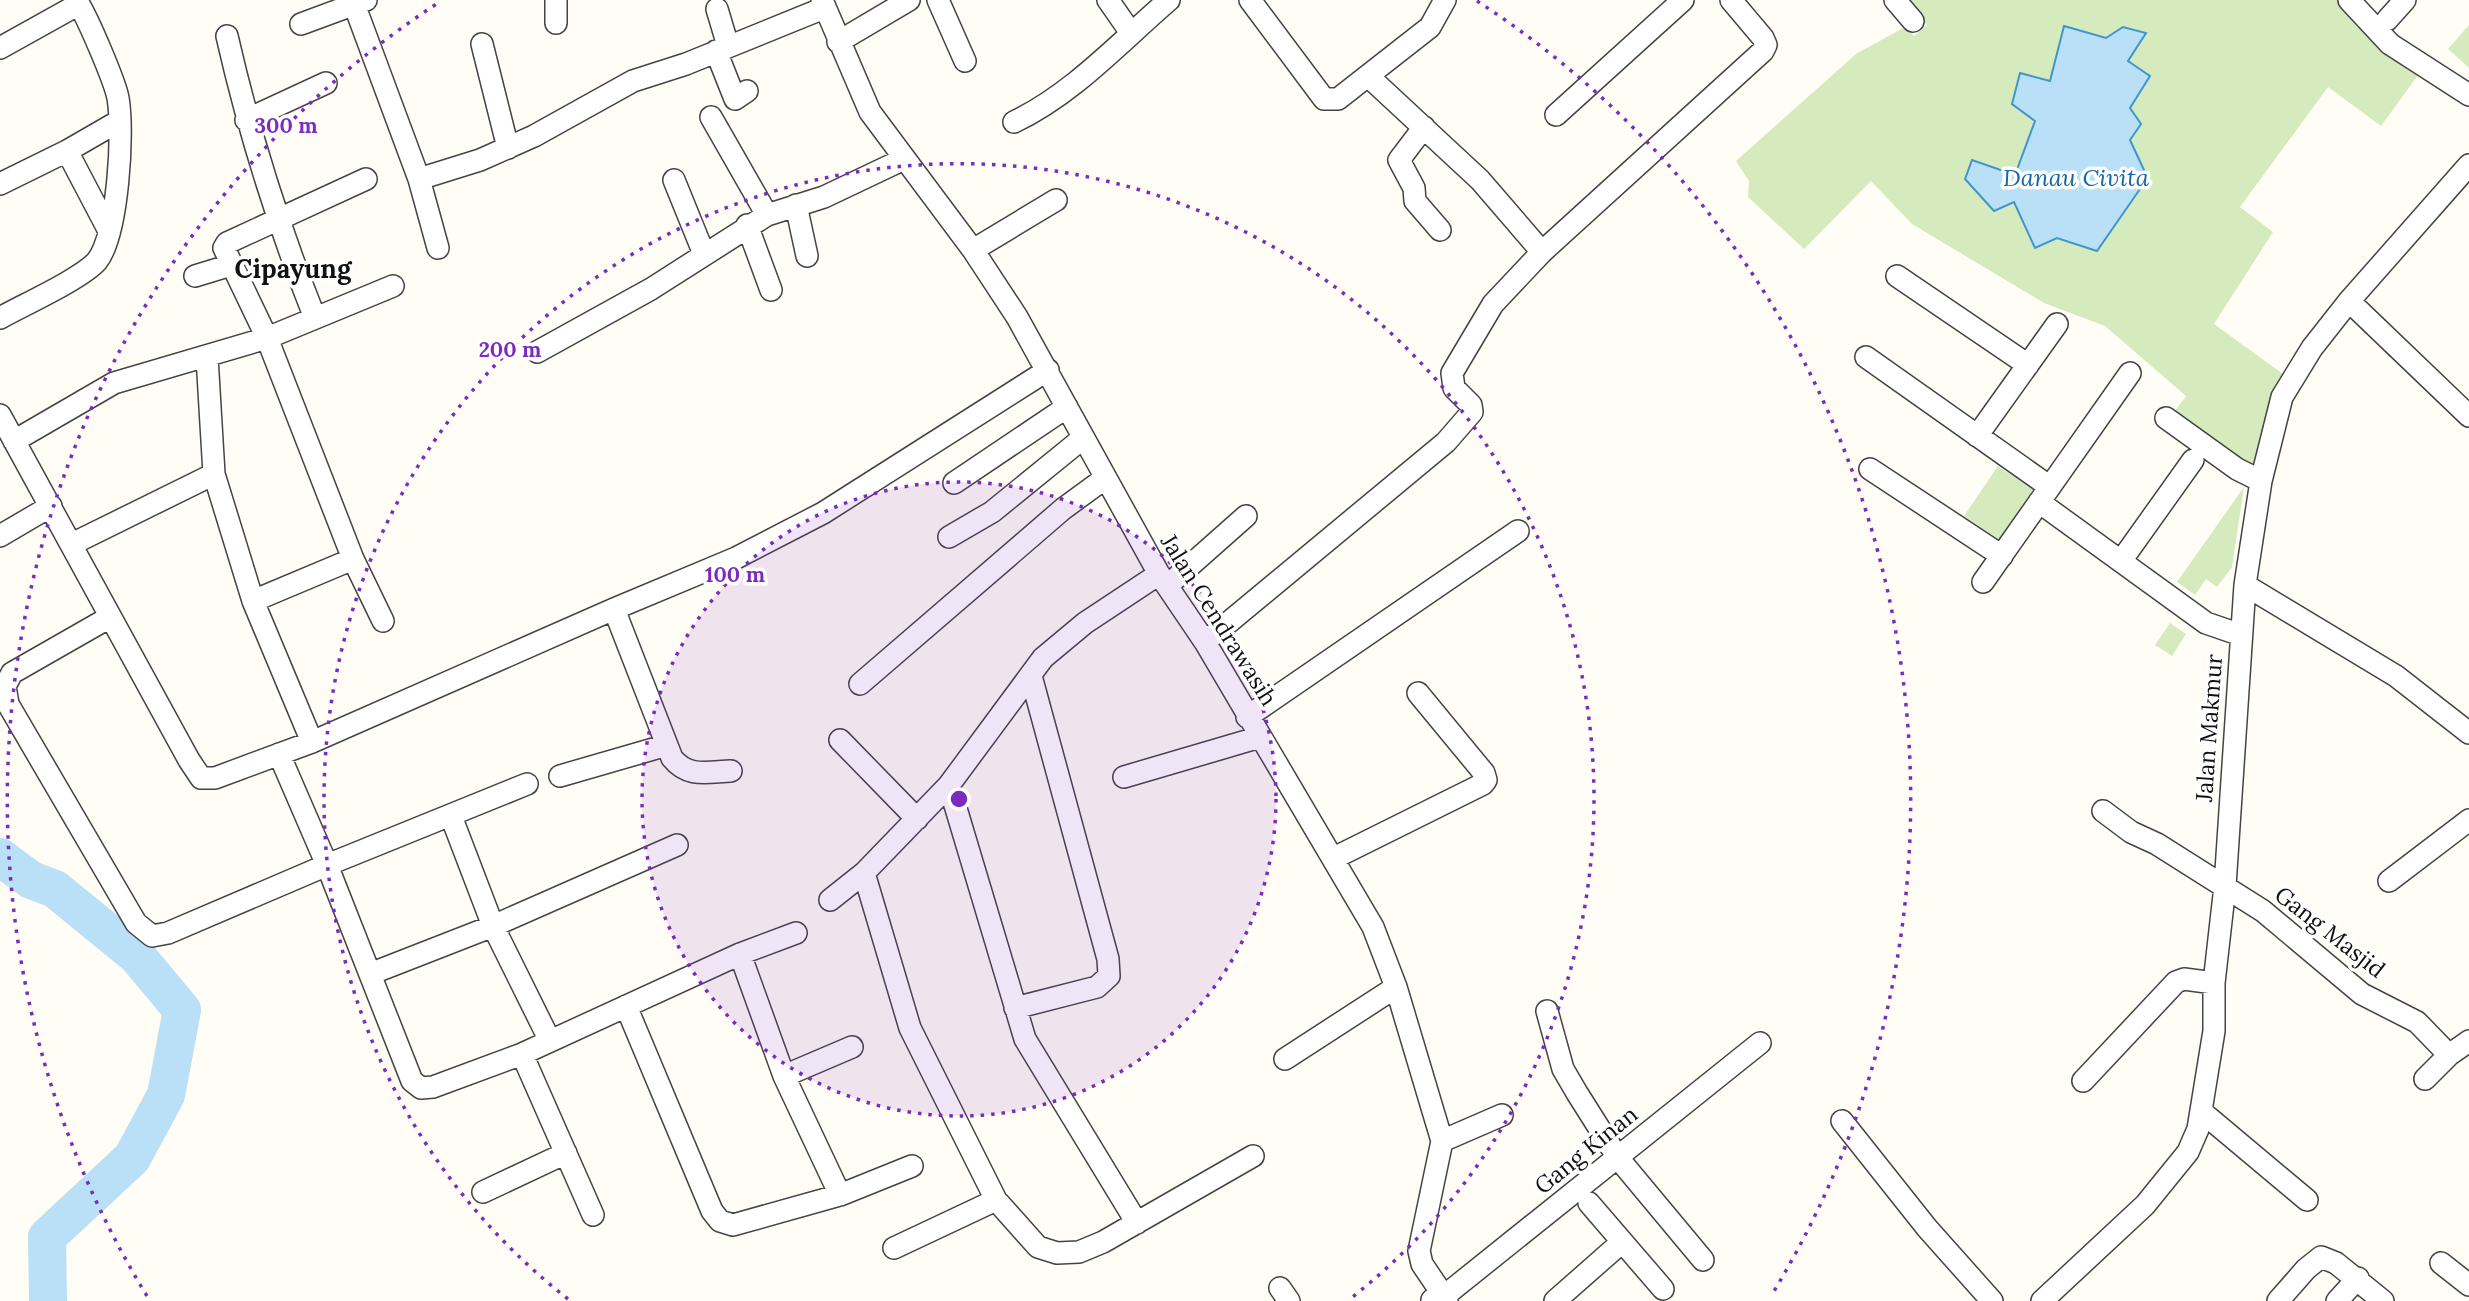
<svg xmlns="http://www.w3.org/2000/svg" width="2469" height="1301" font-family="Lora,serif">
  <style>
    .green { fill: #d5ebbd }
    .water { fill: #b9e0f7; stroke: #3f96cf; stroke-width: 2 }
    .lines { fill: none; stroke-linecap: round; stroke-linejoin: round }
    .river { stroke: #b9e0f7; stroke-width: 38 }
    .minor-casing { stroke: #444; stroke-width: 24 }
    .minor { stroke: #fff; stroke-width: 21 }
    .ring { fill: none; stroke: #7b2cbf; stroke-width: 3.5; stroke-dasharray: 3.5 7 }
    .labels { text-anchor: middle; stroke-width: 7; stroke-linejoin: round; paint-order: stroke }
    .street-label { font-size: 23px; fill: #111; stroke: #fff }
    .water-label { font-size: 24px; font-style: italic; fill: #1768a6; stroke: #fff }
    .quarter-label { font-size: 26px; font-weight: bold; fill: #111; stroke: #fff }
    .centre { fill: #7b2cbf; stroke: #fff; stroke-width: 3.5 }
    .ring-label { font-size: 21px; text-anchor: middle; font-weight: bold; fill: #7b2cbf; stroke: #fff; stroke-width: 7; stroke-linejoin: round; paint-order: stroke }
  </style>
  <rect width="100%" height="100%" fill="#fffdf5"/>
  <path class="green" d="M1907,0H2353L2421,71L2381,126L2328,87L2240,207L2273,232L2214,324L2287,377L2253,478L2170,418L2186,396L2105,326L2044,303L1912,224L1871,181L1804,249L1748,197L1749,181L1736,161L1856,54L1905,27L1914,36L1927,25Z
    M2469,25V68L2448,49Z
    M1998,466L2033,490L2000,540L1964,516Z
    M2244,487L2232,567L2217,587L2206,579L2195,595L2177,582Z
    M2170,623L2186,634L2172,656L2155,645Z"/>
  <path class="water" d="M2064,26L2106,38L2123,27L2146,33L2128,61L2150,76L2130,108L2141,124L2130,140L2144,170L2134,184L2140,189L2097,251L2057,238L2035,248L2014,202L1994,211L1965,179L1972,160L2015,175L2035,121L2012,104L2020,73L2050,81Z"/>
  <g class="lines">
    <path class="river" d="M0,857L31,880L55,889L137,956L182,1010L166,1095L132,1158L47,1237L48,1301"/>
    <g class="minor-casing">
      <path id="minor" d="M822,0L870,112L973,250L1017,317L1159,574L1205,642L1373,927L1396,987L1442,1141L1419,1251L1422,1264L1447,1301
        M938,0L965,61
        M1108,0L1131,33
        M1250,0L1324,99H1338L1430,27L1445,0
        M1895,0L1913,21
        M2349,0L2390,44L2469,95
        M354,4L419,179L438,248
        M717,9L728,46
        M2387,20L2405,0
        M556,23V0
        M301,24L366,0
        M227,36C249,133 278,225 315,318
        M838,42L909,0
        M482,44L508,148
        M0,48L79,4
        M716,51L735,99L747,91
        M1368,76L1480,180L1542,252
        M1556,115L1683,0
        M711,117L767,215
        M246,120L326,83
        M1014,122C1073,94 1120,42 1169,0
        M1424,127L1399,160L1414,188L1415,201L1440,230
        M67,151L119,121
        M366,179L227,243L224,248L267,338L353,559L383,621
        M419,179L480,160L534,136L633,81L686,64L824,8
        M674,180L704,254
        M0,184L67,151L109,231
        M796,205L807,256
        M747,225L771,290
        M973,250L1056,200
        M195,276L231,265
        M1897,276L2028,365
        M2349,301L2469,416
        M0,318C23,305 81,279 97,261C118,235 124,132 118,98C115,82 86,13 76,0
        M537,352L651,289L767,215L824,197L904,159
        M207,357L214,474
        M1866,357L2050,487
        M0,415L189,760L201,778H215L312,742L614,609L736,558L823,513L1048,370
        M2166,418L2237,469L2261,481
        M1977,436L2057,324
        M14,441L114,383L267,338L393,286
        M1870,469L2002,556
        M954,483L1067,407
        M2039,502L2206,623L2241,635
        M0,536L51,506
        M949,537L992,512L1083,438
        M72,544L214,474L253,601L312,742
        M2121,561L2193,460
        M1983,582L2130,373
        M2245,585L2396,676L2469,733
        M1167,586L1246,516
        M253,601L353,559
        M614,609L672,758C688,778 707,772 731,771
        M110,617L12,673L5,686L8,704L136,923L152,936L168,933L327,865L412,1081L421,1088L433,1087L522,1054L740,954L796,933
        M1205,642L1446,442L1472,412L1471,405L1454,388L1452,373L1493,304L1542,252L1763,51L1766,45L1763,38L1731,0
        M860,684L1063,509L1104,479
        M1247,717L1518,531
        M840,740L917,819
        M279,754L327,865L527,784
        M560,776L667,745
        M1124,777L1260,737
        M949,785L1025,1039L1137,1223
        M2103,811L2131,832L2157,844L2263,911L2362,994L2417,1022L2449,1055L2469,1041
        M451,816L493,926L550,1041
        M1334,858L1483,784L1486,780L1484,773L1418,693
        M864,873L910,1028L996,1200L1038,1247L1057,1253L1079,1252L1103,1242L1253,1156
        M2389,881L2469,820
        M830,900L864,873L949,785L1043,658L1085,623L1159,574
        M740,954L784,1076L840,1195
        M370,974L493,926L677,845
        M626,1006L712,1211L720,1221L733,1225L840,1195L912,1166
        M1015,1008L1097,987L1109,976L1108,959L1031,676
        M1547,1011L1563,1069L1577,1093L1618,1158L1703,1260
        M522,1054L593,1215
        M1285,1059L1396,987
        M784,1076L852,1047
        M2425,1079L2449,1055
        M2083,1081L2176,982L2184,979L2214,983
        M2202,1112L2307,1200
        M1842,1121L1927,1228L1992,1301
        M1442,1141L1502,1115
        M483,1192L566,1153
        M1589,1203L1663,1289
        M894,1248L996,1200
        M2441,1263L2469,1285
        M1280,1288L1289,1301
        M1432,1300L1443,1297L1760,1043
        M1555,1301L1622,1242
        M2042,1301L2145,1205L2188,1152L2198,1129L2214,1031V983L2225,886L2245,585L2261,481L2282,397L2312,348L2349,301L2469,165
        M2278,1301L2306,1269L2321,1257L2336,1263L2383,1301
        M2337,1301L2358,1278"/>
    </g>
    <use href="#minor" class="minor"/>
  </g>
  <circle cx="959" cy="799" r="317" fill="#7b2cbf" fill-opacity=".12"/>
  <g class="ring">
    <circle cx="959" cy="799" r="317"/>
    <path d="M568 1299A635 635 0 1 1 1350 1299"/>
    <path d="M147 1296A952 952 0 0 1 441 1M1477 1A952 952 0 0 1 1771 1296"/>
  </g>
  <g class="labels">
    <g class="street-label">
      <text transform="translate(1219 620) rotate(58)" y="8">Jalan Cendrawasih</text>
      <text transform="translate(2209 728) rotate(-86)" y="8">Jalan Makmur</text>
      <text transform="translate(2330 932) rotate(38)" y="8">Gang Masjid</text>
      <text transform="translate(1586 1150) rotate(-39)" y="8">Gang Kinan</text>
    </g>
    <g class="water-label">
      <text x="2076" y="186">Danau Civita</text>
    </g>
    <g class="quarter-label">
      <text x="293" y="278">Cipayung</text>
    </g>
  </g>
  <circle cx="959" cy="799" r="10" class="centre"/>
  <g class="ring-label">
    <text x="286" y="133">300 m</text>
    <text x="510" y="357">200 m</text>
    <text x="735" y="582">100 m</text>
  </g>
</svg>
